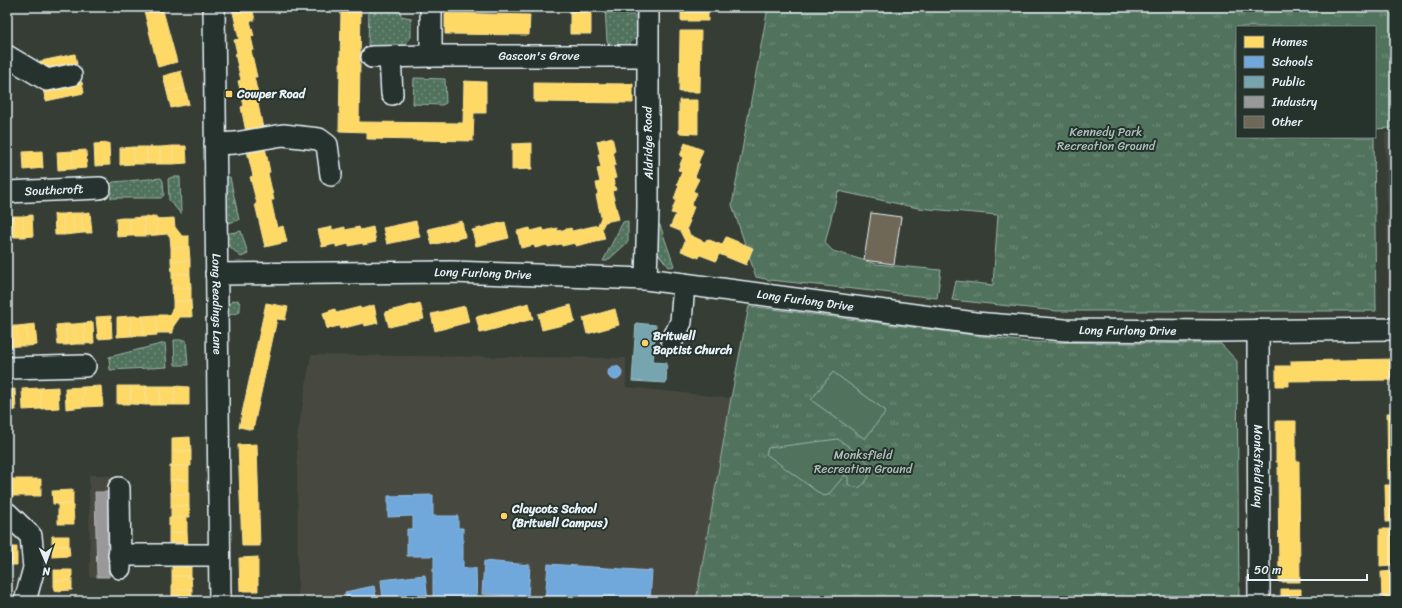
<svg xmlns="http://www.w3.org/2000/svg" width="1402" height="608" font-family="Sriracha,sans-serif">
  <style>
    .built { fill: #464a3f }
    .grass { fill: url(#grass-dots); stroke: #9cb2aa }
    .park { fill: url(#park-tufts); stroke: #9cb2aa }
    .pitch { fill: #51735d; stroke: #9cb2aa }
    .homes { fill: #ffd966; stroke: #f8e092 }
    .schools { fill: #6fa8dc; stroke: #93bee4 }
    .public { fill: #76a5af; stroke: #98bcc5 }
    .industry { fill: #999; stroke: #b1b3b6 }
    .building { fill: #6f6757; stroke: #e8f1f8 }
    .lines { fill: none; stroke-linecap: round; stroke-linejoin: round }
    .minor-casing { stroke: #e8f1f8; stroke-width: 24 }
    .minor { stroke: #26332d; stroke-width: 21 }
    .poi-dot { fill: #ffd166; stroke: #26332d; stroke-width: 1.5 }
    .labels { text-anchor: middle; stroke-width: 4; stroke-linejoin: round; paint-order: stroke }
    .street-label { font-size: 12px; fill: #e8f1f8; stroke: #26332d }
    .poi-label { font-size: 12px; font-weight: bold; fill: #e8f1f8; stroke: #26332d; text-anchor: start }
    .park-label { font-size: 12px; fill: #acbfba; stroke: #26332d }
  </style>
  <defs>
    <pattern id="grass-dots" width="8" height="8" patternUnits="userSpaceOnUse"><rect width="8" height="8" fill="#51735d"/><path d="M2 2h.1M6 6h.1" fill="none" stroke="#728e7d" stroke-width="1.8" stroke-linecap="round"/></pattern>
    <pattern id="park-tufts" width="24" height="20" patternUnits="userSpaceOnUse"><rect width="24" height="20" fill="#51735d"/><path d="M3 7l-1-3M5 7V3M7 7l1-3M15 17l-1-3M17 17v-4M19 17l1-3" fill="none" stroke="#728e7d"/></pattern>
  </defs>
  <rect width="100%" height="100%" fill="#353d35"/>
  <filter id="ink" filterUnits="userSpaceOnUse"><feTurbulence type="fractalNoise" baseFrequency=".025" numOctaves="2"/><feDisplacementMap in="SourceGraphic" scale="8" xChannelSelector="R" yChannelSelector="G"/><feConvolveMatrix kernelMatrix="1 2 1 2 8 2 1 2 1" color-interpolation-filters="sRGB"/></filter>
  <g filter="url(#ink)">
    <path class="built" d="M1385,133H1395V299L1388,286Z
      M311,355L626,358V387L731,398L697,595L694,601H298L297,438Z
      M89,475H101L125,478V576L90,577Z"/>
    <path class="grass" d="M369,7H400L401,16L411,18V37L404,46H368Z
      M605,7H626V15H636L637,37L628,46H610L607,41Z
      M414,78L445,79L446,103L442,105L413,104Z
      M172,177H180L181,214L169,200L168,179Z
      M222,177H230L239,220L225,224Z
      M161,178L163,181L164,195L161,198H111L110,185L113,182Z
      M628,221V242L607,261H603L623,222Z
      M654,222L660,225L674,266L669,267L650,244Z
      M241,231L248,254L241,257L225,242L224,234Z
      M238,300L240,304V312L230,315L223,325L218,319L232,301Z
      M174,340H186L188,365H175Z
      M165,343L167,367L110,370L109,357Z"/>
    <path class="park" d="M768,7H1395V116L1392,128L1375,129V27H1237V137H1374L1376,311H1057L952,300L956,281L993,285L998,215L918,208L838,191L825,243L833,251L876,264L941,270L937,298L770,280L756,277L732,205Z
      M749,306L1027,342L1221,344L1237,361L1239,601H694L697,595L731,398Z"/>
    <path class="pitch" d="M833,372L886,411L865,439L811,400Z
      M838,439C845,444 866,459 870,465C873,471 866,484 860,487C856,489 852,486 848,484V477L845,475L828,495L823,496L766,454L768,448Z"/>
    <path class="homes" d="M143,7H162L177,62L158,67Z
      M235,7H252L255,20L250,21L254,36L251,37L254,50H251L257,77H254L260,103L258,104L263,128L246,132L241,107L244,106L238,81L241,80L235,54L237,53L234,40L239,39L232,8Z
      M341,7H361L359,122L463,123L464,81L486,82V113H474L473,141L367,139V132L339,131Z
      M570,7H591V34H570Z
      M681,7H708V21H681Z
      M445,13L530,15L529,35L445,34Z
      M680,31H701L700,92H679Z
      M75,54L77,64L38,72L36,62Z
      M181,71L185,88L167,92L163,76Z
      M82,82L84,93L46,101L43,90Z
      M534,83L633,84V103L534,102Z
      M185,88L189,104L171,108L167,92Z
      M679,100H698V134L679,133Z
      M612,137L615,150L613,151L616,165L613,166L616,178L613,179L616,190L612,191L619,219L605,222L602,228L605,239L576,246L575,243L562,246L561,244L548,247L547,245L535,248L534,245L521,248L517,231L530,228L531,231L543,228L544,231L557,228L558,231L571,228L572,231L598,225L601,217L596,195L598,194L596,183L600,182L597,169L601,168L598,154H600L597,141Z
      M109,143L110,165L95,166L94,144Z
      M532,143V169L512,170V144Z
      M685,143L703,150L698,163L700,164L695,177L699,179L693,191L697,193L691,206L694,207L689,220L690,221L687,228L690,235L705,242L707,239L722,245L726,237L753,248L746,265L719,254L716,261L700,255L699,258L681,251L685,241L680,231L670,227L676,214L671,213L676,200L674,199L679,185L677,184L682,171L678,170L683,157L680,156Z
      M173,146H186L187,163L173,164Z
      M173,146V164H160V147Z
      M133,147L134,164L120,165V148Z
      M133,147H147V164H134Z
      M147,147H160V164H147Z
      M265,147L270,172L268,173L274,200H271L277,228L283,226L287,242L265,247L255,204H257L250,177L253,176L247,151Z
      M86,150L87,168L73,169L72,151Z
      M42,151L43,168L24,170L23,152Z
      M72,151L73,169L58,170L57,152Z
      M90,212L92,233H83L81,213Z
      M72,213H81L83,233L74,234Z
      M72,213L74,234L64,235L63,214Z
      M54,214H63L64,235H55Z
      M32,215L33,236L24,237L23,216Z
      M14,216H23L24,237H15Z
      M14,216L15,237H7V217Z
      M156,216L157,235L145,236L144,217Z
      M144,217L145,236H131L130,218Z
      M116,218H130L131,236L117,237Z
      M174,218L175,227L182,236H189V247L171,248L170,237L168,234L157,235L156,219Z
      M416,221L420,237L387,244L383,228Z
      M462,221L465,237L432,245L428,229Z
      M505,222L509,238L476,246L472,230Z
      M332,227V230L345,227V230L359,227L360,230L373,227L376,242L363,245V243L349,246V244L336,247V244L322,247L318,230Z
      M189,247L190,260L171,261V248Z
      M190,260V274H172L171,261Z
      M172,274H190L191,287L172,288Z
      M191,287V301H173L172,288Z
      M173,301H191L192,317H180L173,327V333H157L156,315H169L173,308Z
      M266,303L288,307L285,320L277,319L253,430L239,427Z
      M420,303L424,319L389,327L385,312Z
      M529,303L533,319L480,333L476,317Z
      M374,305L378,323L365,326L364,323L340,329L339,326L327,329L323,313L335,309L336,313L360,307L361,309Z
      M571,305L575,322L542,330L538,314Z
      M465,306L469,322L435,331L431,314Z
      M615,309L619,325L587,334L583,318Z
      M156,315L157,335L144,336L143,316Z
      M111,316L112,338L98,339L96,317Z
      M130,316L131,336L117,337V317Z
      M130,316H143L144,336H131Z
      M93,322L94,343L85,344L84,323Z
      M84,323L85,344H76L74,324Z
      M35,324L37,345L28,346L26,325Z
      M65,324L67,345H58L56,325Z
      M65,324H74L76,344L67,345Z
      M26,325L28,346H18L17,326Z
      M7,326H8L9,347H7Z
      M8,326H17L18,346L9,347Z
      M1394,359V365H1395V384H1392V380L1289,381V386H1276V366H1291V361Z
      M101,386L103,406L84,407L83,387Z
      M117,386H131V404H117Z
      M131,386H146V405L131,404Z
      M146,386H160V405H146Z
      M160,386H175L174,405H160Z
      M175,386L189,387V405H174Z
      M58,387L59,408L41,409L40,388Z
      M83,387L84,407L66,409L65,388Z
      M40,388L41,409L23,410L22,389Z
      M15,389L16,410L7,411V390Z
      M1387,413H1395V479H1388Z
      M1276,421H1296V461H1299L1300,582H1279L1278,462H1276Z
      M190,437L191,451H172V438Z
      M257,444L260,546H242L238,445Z
      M172,451H191V466H172Z
      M170,466H189V480H170Z
      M10,479H41V496H10Z
      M170,480H189V494L171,495Z
      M1385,485H1395V522H1386Z
      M73,490V504H53L52,491Z
      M189,494V506H171V495Z
      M58,504H73L74,524H58Z
      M171,506H189L190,517L171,518Z
      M169,518H187V532L169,533Z
      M1380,529H1395V565L1380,566Z
      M187,532L188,546H169V533Z
      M52,536H69V546H52Z
      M52,546H69L70,556L52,557Z
      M7,547H17V565H7Z
      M258,557V591H240L239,558Z
      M172,562H191V576H172Z
      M54,570H72V580L54,581Z
      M1395,571V601H1382L1381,572Z
      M172,576H191L192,589L172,590Z
      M72,580V590L54,591V581Z
      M192,589V601H172V590Z
      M1281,589H1301V601H1281Z"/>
    <path class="schools" d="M608 373a7 7 0 1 1 14 0a7 7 0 1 1-14 0Z
      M433,495V516H458V528H463V568H476L477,601H433V568H434V556H407V529H413V516L388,517V496Z
      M484,561L530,565L528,597L482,594Z
      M548,564L652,571L650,600L664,601H545Z
      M425,575L428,601H381H383L381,580Z
      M374,586L377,601H347L345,592Z"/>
    <path class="public" d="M636,323L656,325L653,362L667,363L666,383L632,381Z"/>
    <path class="industry" d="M95,492H108L109,577H97Z"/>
    <path class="building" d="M871,213L901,217L894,264L864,260Z"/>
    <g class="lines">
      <g class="minor-casing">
        <g id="minor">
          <path id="s1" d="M214,7L220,601"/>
          <path d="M431,7V56"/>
          <path d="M7,56L47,80L71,75"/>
          <path id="s2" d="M372,57L431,56H647"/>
          <path d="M390,57L392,94"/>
          <path d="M215,144L235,143L283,135L319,139L327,145L331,175"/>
          <path id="s3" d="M7,192L100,188"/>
          <path id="s4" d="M216,274L452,272L646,279L975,323L1065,330L1217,331L1395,329"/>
          <path d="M646,279L648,208V7"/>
          <path id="s5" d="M1258,330L1259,601"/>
          <path d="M672,341L681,322L684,284"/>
          <path d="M7,368L85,366"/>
          <path d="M119,488L120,568"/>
          <path d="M7,513L31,536L34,568L25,601"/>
          <path d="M119,555H219"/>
        </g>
      </g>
      <use href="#minor" class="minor"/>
    </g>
  </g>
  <g class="poi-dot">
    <rect x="225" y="90" width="8" height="8" rx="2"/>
    <circle cx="645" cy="343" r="4"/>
    <circle cx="504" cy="516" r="4"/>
  </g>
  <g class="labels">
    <g class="street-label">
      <text dy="4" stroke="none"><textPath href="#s2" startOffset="167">Gascon's Grove</textPath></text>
      <text transform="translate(648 143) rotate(-91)" y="4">Aldridge Road</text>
      <text dy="4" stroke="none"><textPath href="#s3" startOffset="47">Southcroft</textPath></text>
      <text dy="4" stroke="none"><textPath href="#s4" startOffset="267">Long Furlong Drive</textPath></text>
      <text dy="4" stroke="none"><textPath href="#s4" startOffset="591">Long Furlong Drive</textPath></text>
      <text dy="4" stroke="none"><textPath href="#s1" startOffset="297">Long Readings Lane</textPath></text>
      <text dy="4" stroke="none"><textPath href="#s4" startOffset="915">Long Furlong Drive</textPath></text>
      <text dy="4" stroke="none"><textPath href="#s5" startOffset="136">Monksfield Way</textPath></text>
    </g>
    <g class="poi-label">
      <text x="237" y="98">Cowper Road</text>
      <text x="653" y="340">Britwell<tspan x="653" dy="14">Baptist Church</tspan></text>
      <text x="512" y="513">Claycots School<tspan x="512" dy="14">(Britwell Campus)</tspan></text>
    </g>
    <g class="park-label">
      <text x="1106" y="136">Kennedy Park<tspan x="1106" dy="14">Recreation Ground</tspan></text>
      <text x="863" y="459">Monksfield<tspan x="863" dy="14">Recreation Ground</tspan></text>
    </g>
  </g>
  <rect width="1402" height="608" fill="none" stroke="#26332d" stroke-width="24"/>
  <rect x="12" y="12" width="1378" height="584" fill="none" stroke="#e8f1f8" stroke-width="1.5" filter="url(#ink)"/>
  <rect x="1236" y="26" width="140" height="112" fill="#26332d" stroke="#747f7e"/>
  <rect x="1244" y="36" width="20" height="12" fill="#ffd966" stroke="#747f7e"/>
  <text x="1272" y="46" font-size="12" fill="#e8f1f8">Homes</text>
  <rect x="1244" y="56" width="20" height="12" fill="#6fa8dc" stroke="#747f7e"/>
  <text x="1272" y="66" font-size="12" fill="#e8f1f8">Schools</text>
  <rect x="1244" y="76" width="20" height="12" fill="#76a5af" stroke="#747f7e"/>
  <text x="1272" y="86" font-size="12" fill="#e8f1f8">Public</text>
  <rect x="1244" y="96" width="20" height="12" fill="#999999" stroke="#747f7e"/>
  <text x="1272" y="106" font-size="12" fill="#e8f1f8">Industry</text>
  <rect x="1244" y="116" width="20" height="12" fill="#6f6757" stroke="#747f7e"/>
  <text x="1272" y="126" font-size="12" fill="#e8f1f8">Other</text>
  <g transform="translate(46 562) rotate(178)" stroke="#26332d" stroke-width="3" paint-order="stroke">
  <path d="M0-3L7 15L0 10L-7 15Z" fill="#e8f1f8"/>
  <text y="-6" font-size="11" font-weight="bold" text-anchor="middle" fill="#e8f1f8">N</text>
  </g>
  <path d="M1248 574v6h119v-6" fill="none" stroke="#e8f1f8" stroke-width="2"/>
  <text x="1254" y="574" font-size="12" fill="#e8f1f8" stroke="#26332d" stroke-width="3" paint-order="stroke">50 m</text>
</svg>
